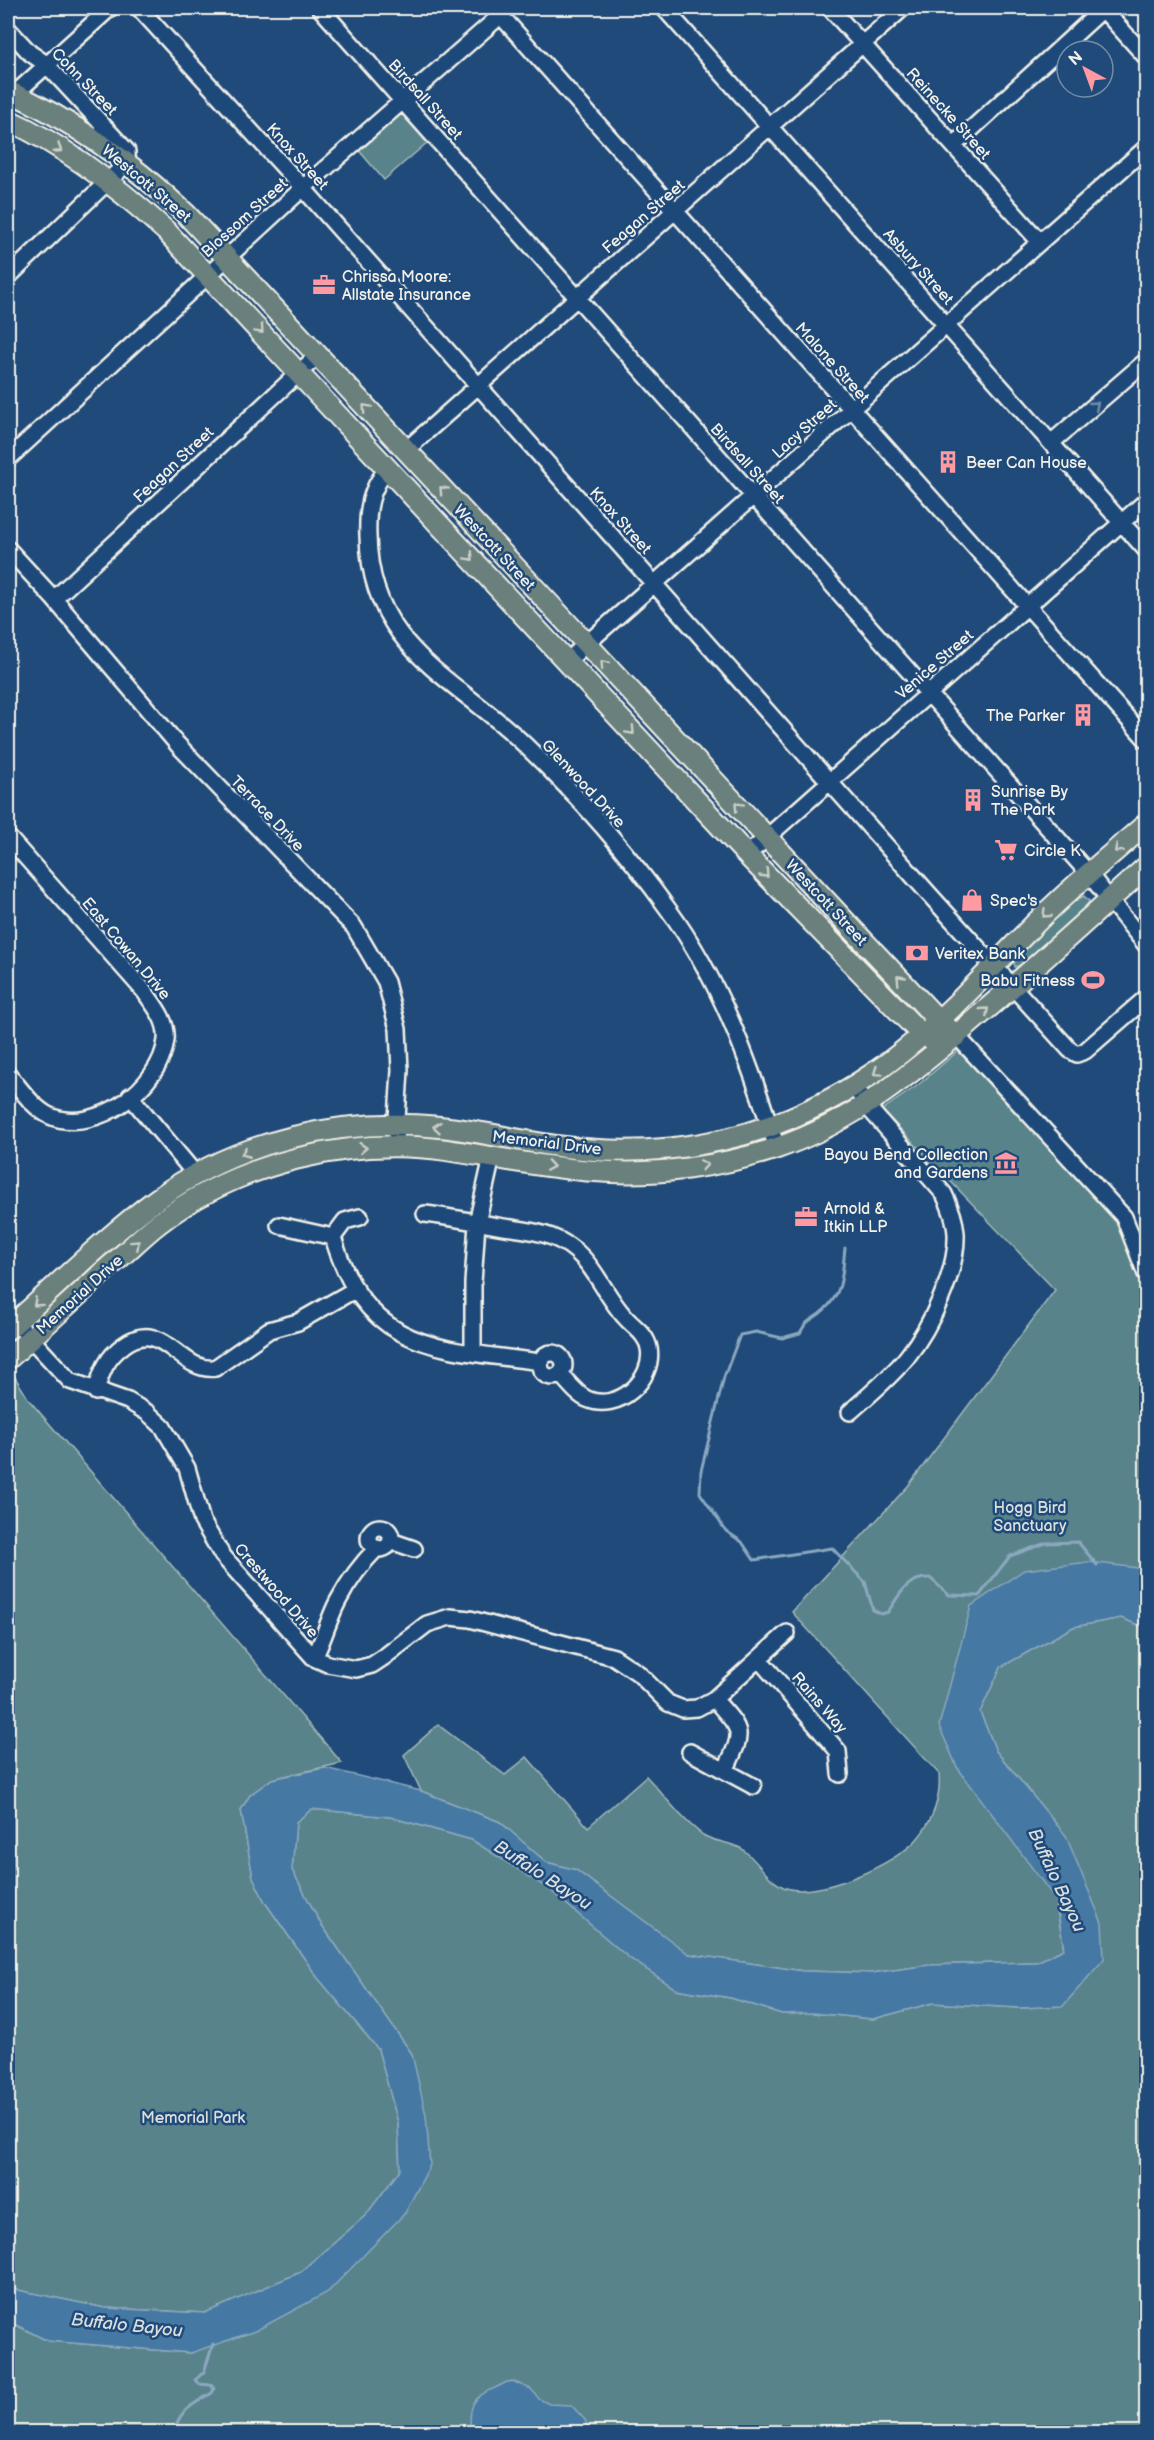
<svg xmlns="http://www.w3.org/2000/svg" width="1154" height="2440" font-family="'Balsamiq Sans',sans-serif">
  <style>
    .green { fill: #59838a; stroke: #a6bab9; stroke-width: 1.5 }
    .water { fill: #4578a3; stroke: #8ba8bf; stroke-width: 1.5 }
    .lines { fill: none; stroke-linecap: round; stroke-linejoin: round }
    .stream { stroke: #8ba8bf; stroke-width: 3 }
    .minor-casing { stroke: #f4f1e8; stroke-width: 20 }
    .major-casing { stroke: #f4f1e8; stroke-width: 24 }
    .minor { stroke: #1f4a7a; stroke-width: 15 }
    .major { stroke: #6a807c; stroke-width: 20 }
    .oneway { stroke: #cbcfc8 }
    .oneway2 { stroke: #748da6 }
    .labels { text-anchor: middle; stroke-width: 5; stroke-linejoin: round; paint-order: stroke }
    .street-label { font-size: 16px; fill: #f4f1e8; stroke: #1f4a7a }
    .poi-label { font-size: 16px; fill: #f4f1e8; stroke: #1f4a7a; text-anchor: start }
    .park-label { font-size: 16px; fill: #dde0da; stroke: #1f4a7a }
    .water-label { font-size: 18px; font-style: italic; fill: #dadfde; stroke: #1f4a7a }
  </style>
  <rect width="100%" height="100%" fill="#1f4a7a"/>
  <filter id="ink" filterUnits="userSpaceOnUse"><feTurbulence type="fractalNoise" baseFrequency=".0167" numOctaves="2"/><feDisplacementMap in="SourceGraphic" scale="12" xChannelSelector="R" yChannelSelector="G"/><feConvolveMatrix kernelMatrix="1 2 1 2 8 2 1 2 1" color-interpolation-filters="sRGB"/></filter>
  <g filter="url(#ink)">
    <path class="green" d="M400,112L429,141L384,180L356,147Z
      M1084,896L1089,901L1084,911L1029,962L1015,967L1014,963C1021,943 1064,905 1084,896Z
      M958,1051L1146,1246V1620L1105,1614L1038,1637L996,1659L974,1713L1056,1872L1057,1910L1064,1949L1037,1962L930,1965L872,1973L803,1971L688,1954L576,1870L546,1862L500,1822L421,1791L404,1755L438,1725L505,1775L527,1757L588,1827L646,1776C664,1795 682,1820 703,1835C714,1842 730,1842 742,1849C758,1860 767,1881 786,1888C818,1899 898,1863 918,1838C933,1820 941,1797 939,1774L792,1612L908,1486L1055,1290L882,1110L918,1085Z
      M8,1366L29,1400L342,1763L272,1779L250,1795L241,1810L253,1877L265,1902L318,1978L378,2049L398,2122L400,2170L366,2215L301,2272L205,2313L105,2308L8,2288Z
      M1121,1618L1146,1628V2432H8V2321L48,2341L191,2353L405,2213L412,2054L321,1924L292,1870L296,1822L312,1809L390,1817L472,1840L549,1889L628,1957L676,1989L731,1998L782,2014L813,2013L873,2019L932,2003L1020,2008L1063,2006L1066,1836L996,1751L980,1712L1001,1667L1073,1627Z"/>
    <path class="water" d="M1089,1562L1146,1569V1628L1121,1618L1073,1627L1001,1667L980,1712L996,1751L1066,1836L1102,1923L1104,1959L1063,2006L1020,2008L932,2003L873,2019L813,2013L782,2014L731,1998L676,1989L628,1957L549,1889L472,1840L390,1817L312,1809L296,1822L292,1870L321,1924L412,2054L426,2115L430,2165L405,2213L328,2292L255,2331L191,2353L48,2341L8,2321V2288L105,2308L205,2313L301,2272L366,2215L400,2170L398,2122L378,2049L318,1978L265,1902L253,1877L241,1810L250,1795L272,1779L325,1768L421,1791L500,1822L546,1862L576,1870L689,1954L803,1971L872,1973L930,1965L1037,1962L1064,1949L1056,1900L957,1767L939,1726L971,1606L1024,1570Z
      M512,2381L531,2389L539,2399L549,2404L571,2405L585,2420L590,2432H471C468,2408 472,2396 495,2388C502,2385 504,2382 512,2381Z"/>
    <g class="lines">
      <path class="stream" d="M845,1248C842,1273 844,1292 824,1310C813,1321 808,1317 800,1333L782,1338L756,1332L740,1335L724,1377L701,1471L700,1493L726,1531L742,1542L754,1560L832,1548L865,1582L873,1610L881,1614L888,1612C899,1595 907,1577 930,1578L949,1595L979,1596L1010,1556L1046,1543L1078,1542L1097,1565
        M175,2432C177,2411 194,2404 212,2393L214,2389L211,2385L199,2384L195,2380L204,2372L213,2344"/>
      <g class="minor-casing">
        <path id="minor" d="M139,8L303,188L929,894L1070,1050L1077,1054L1085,1051L1146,998
          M320,8L1089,874L1146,945
          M494,8L1146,739
          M664,8L1146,550
          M830,8L1040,242
          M1102,8L1146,57
          M8,29L30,53L46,64L127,151V163L8,277
          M8,100L110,8
          M954,145L1103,9
          M1051,443L1146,361
          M406,450L903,8
          M8,459L303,188L509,8
          M388,468C370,489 367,509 368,536C370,649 455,677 525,745C575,793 627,852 668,909C721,981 750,1064 777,1148
          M8,549L54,599L178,745L354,927L386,982L398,1029L400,1070L396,1135
          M54,599L317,356
          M566,662L1146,148
          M8,837L144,991C154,1005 168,1021 166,1040C161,1086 96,1136 50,1116C33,1108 20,1088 8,1074
          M747,855L1146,501
          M957,1036L1124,1217L1146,1274
          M130,1096L196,1175
          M425,1214C450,1217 474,1222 498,1226C515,1229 535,1230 552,1237C592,1252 599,1288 624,1316C633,1327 646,1333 649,1348C655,1380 617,1413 587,1399C577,1395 568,1382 560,1374
          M360,1217L345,1221L333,1237C367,1353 439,1348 540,1362
          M279,1225L333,1237
          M8,1314L70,1381L128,1401L148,1413L163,1427L187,1468L202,1521L222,1555L314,1658L328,1664L356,1669L372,1665L384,1657L427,1624L450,1617L470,1619L614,1657L638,1673L668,1703L683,1709L697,1708L714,1699L787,1633
          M540 1365a12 12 0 1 1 24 0a12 12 0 1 1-24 0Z
          M473,1353V1283L477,1223L492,1157
          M96,1392C101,1372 107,1357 124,1345C163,1316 179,1373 215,1368L269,1330L298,1322L356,1289
          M850,1412C869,1395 890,1378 907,1357C930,1328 958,1271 956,1233C955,1219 950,1206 944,1194L866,1105L855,1087
          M369 1538a11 11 0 1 1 22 0a11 11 0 1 1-22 0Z
          M391,1541L414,1549
          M314,1658C324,1639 328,1620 338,1601C348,1582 361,1564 377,1548
          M759,1659L838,1751L840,1774
          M714,1699C744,1733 744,1730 725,1771
          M690,1752L753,1786"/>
      </g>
      <g class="major-casing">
        <path id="major" d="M8,91C74,121 133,164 186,214L856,933L940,1022L957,1036
          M8,120C66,146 119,188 166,231L747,855L923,1036L935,1039L957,1036
          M8,1329C57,1286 104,1238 157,1199C238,1140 343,1117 440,1127C482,1131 523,1142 565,1147C634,1156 708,1149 773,1125C884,1084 944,1017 1024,935C1062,895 1105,860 1146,824
          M8,1359C42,1328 76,1297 110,1266C127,1252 142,1236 159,1223C237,1163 350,1136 446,1150C496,1157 545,1168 595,1171C655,1176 720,1167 777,1148C854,1122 914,1072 974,1020C1033,970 1089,918 1146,867"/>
      </g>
      <use href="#minor" class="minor"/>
      <use href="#major" class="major"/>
    </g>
    <defs><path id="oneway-chevron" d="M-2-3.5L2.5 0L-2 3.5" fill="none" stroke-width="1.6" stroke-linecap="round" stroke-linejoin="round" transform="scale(1.5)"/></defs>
    <g class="oneway">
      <use href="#oneway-chevron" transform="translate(58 149) rotate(32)"/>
      <use href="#oneway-chevron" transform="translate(260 330) rotate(47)"/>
      <use href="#oneway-chevron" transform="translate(366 408) rotate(-133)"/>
      <use href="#oneway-chevron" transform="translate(443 490) rotate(-133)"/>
      <use href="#oneway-chevron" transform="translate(470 557) rotate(47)"/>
      <use href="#oneway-chevron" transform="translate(604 664) rotate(-133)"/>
      <use href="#oneway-chevron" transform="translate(631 731) rotate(47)"/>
      <use href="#oneway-chevron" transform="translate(738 806) rotate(-133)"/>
      <use href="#oneway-chevron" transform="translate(1118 849) rotate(138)"/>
      <use href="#oneway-chevron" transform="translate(765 874) rotate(46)"/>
      <use href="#oneway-chevron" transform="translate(1046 914) rotate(136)"/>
      <use href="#oneway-chevron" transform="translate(900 979) rotate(-134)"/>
      <use href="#oneway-chevron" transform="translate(985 1011) rotate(-41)"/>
      <use href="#oneway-chevron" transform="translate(877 1072) rotate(146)"/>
      <use href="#oneway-chevron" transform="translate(437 1127) rotate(-175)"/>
      <use href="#oneway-chevron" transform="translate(363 1148) rotate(-4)"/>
      <use href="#oneway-chevron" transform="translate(245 1153) rotate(158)"/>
      <use href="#oneway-chevron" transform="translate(704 1165) rotate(-8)"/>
      <use href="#oneway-chevron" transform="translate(550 1166) rotate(9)"/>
      <use href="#oneway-chevron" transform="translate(136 1244) rotate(-42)"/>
      <use href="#oneway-chevron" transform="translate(37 1303) rotate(138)"/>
    </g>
    <use class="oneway2" href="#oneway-chevron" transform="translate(1095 405) rotate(-41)"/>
  </g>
  <defs>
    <g id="office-bare" transform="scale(1.8)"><path d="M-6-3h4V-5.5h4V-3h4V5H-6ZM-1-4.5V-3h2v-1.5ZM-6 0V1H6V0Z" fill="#ff9aa2" stroke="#1f4a7a" stroke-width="2.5" paint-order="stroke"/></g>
    <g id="building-bare" transform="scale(1.8)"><path d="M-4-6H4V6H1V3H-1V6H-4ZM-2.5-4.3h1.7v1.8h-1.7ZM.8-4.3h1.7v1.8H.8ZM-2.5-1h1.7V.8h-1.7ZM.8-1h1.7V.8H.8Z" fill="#ff9aa2" stroke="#1f4a7a" stroke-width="2.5" paint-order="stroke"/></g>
    <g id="supermarket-bare" transform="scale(1.8)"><path d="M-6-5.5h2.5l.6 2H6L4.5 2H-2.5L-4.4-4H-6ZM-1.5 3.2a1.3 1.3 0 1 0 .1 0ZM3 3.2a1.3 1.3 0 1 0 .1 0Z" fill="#ff9aa2" stroke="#1f4a7a" stroke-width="2.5" paint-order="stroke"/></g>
    <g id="shop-bare" transform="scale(1.8)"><path d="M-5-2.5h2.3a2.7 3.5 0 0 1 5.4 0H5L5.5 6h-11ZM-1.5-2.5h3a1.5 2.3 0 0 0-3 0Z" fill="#ff9aa2" stroke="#1f4a7a" stroke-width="2.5" paint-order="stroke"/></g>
    <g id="bank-bare" transform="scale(1.8)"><path d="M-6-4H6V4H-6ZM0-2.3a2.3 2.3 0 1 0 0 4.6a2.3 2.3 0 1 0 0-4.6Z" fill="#ff9aa2" stroke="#1f4a7a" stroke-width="2.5" paint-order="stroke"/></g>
    <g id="stadium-bare" transform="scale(1.8)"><path d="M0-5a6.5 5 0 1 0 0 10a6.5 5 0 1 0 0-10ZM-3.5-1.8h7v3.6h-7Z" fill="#ff9aa2" stroke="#1f4a7a" stroke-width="2.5" paint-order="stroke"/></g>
    <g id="museum-bare" transform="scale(1.8)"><path d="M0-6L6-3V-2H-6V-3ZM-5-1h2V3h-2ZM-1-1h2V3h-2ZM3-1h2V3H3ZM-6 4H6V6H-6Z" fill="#ff9aa2" stroke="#1f4a7a" stroke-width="2.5" paint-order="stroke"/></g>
  </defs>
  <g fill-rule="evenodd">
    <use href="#office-bare" x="324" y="285"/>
    <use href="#building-bare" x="948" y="462"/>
    <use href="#building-bare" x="1083" y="715"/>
    <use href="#building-bare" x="973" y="800"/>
    <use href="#supermarket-bare" x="1006" y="850"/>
    <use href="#shop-bare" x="972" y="900"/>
    <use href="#bank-bare" x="917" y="953"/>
    <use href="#stadium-bare" x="1093" y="980"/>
    <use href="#museum-bare" x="1006" y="1163"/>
    <use href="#office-bare" x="806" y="1217"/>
  </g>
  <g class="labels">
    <g class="street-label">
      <text transform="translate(85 81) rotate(46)" y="6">Cohn Street</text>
      <text transform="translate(426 99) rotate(48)" y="6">Birdsall Street</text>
      <text transform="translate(949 113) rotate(48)" y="6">Reinecke Street</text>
      <text transform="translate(298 156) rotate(48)" y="6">Knox Street</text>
      <text transform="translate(147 183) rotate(40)" y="6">Westcott Street</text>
      <text transform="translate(643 216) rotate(-41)" y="6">Feagan Street</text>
      <text transform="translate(244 217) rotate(-42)" y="6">Blossom Street</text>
      <text transform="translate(919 266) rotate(48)" y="6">Asbury Street</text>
      <text transform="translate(833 362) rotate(48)" y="6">Malone Street</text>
      <text transform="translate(804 428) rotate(-42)" y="6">Lacy Street</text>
      <text transform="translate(748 463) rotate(48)" y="6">Birdsall Street</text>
      <text transform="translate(173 464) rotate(-43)" y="6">Feagan Street</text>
      <text transform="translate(621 520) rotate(48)" y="6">Knox Street</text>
      <text transform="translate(495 547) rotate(47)" y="6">Westcott Street</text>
      <text transform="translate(934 664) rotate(-41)" y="6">Venice Street</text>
      <text transform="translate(584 783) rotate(47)" y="6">Glenwood Drive</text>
      <text transform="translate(268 813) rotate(46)" y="6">Terrace Drive</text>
      <text transform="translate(827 902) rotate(47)" y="6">Westcott Street</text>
      <text transform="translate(127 948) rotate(50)" y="6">East Cowan Drive</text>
      <text transform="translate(547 1142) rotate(7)" y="6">Memorial Drive</text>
      <text transform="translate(79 1294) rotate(-42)" y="6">Memorial Drive</text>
      <text transform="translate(277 1590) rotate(49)" y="6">Crestwood Drive</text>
      <text transform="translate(820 1702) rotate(49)" y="6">Rains Way</text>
    </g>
    <g class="poi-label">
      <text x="342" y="282">Chrissa Moore:<tspan x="342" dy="18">Allstate Insurance</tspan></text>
      <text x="966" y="468">Beer Can House</text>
      <text x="1065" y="721" text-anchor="end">The Parker</text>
      <text x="991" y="797">Sunrise By<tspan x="991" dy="18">The Park</tspan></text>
      <text x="1024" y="856">Circle K</text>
      <text x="990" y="906">Spec's</text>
      <text x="935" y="959">Veritex Bank</text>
      <text x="1075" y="986" text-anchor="end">Babu Fitness</text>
      <text x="988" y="1160" text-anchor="end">Bayou Bend Collection<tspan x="988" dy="18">and Gardens</tspan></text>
      <text x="824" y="1214">Arnold &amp;<tspan x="824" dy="18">Itkin LLP</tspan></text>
    </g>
    <g class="park-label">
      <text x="1030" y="1513">Hogg Bird<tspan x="1030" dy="18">Sanctuary</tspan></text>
      <text x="193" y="2123">Memorial Park</text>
    </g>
    <g class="water-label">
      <text transform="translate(543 1875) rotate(33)" y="6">Buffalo Bayou</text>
      <text transform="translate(1057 1880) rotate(65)" y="6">Buffalo Bayou</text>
      <text transform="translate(127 2325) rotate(6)" y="6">Buffalo Bayou</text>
    </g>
  </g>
  <rect width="1154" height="2440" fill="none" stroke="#1f4a7a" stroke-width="30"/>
  <rect x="15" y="15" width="1124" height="2410" fill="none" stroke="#f4f1e8" stroke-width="2" filter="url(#ink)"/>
  <g transform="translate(1085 69) rotate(319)"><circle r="28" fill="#1f4a7a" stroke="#748da6" stroke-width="1.5"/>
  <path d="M0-4.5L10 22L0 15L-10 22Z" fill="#ff9aa2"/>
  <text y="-9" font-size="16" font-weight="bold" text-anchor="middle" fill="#f4f1e8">N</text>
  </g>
</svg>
